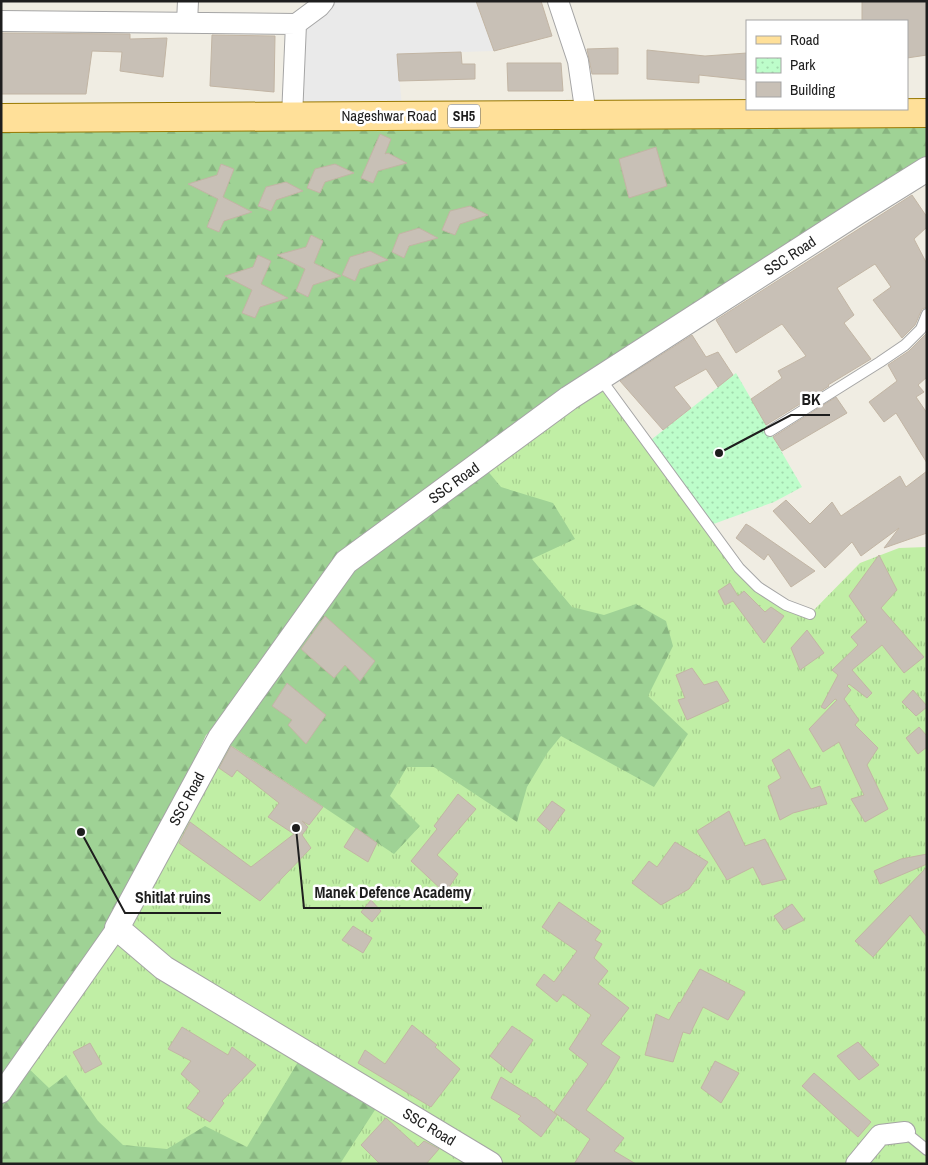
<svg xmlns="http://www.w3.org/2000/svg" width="928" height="1165" font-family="'Archivo Narrow',sans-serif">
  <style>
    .grass { fill: url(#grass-tufts) }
    .forest { fill: url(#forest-firs) }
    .park { fill: url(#park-dots) }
    .parking { fill: #eaeaea }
    .building { fill: #c8c0b6; stroke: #c2b5a4 }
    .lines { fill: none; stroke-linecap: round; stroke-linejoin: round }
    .service-casing { stroke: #a5a5a5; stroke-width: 12 }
    .minor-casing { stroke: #a5a5a5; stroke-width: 22 }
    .tertiary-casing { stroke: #a5a5a5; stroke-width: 26 }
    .primary-casing { stroke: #987800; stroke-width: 30 }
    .service { stroke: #fff; stroke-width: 10 }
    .minor { stroke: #fff; stroke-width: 20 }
    .tertiary { stroke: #fff; stroke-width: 24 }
    .primary { stroke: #ffe099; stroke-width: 28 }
    .labels { text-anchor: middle; stroke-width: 5; stroke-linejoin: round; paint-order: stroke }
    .shield { fill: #fff; stroke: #626262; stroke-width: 1 }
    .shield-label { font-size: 14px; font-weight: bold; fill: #1e1e1e }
    .street-label { font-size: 15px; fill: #1e1e1e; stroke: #fff }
    .leader { fill: none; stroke: #1e1e1e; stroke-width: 2 }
    .callout-dot { fill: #1e1e1e; stroke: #fff; stroke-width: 2 }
    .callout-label { font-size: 16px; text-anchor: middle; font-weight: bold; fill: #1e1e1e; stroke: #fff; stroke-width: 5; stroke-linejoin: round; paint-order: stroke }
  </style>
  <defs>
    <pattern id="grass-tufts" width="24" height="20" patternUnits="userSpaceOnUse" patternTransform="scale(1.25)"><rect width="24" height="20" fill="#c0eea5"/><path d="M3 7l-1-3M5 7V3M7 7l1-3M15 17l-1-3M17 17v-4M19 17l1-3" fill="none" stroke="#a5cc8e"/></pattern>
    <pattern id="forest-firs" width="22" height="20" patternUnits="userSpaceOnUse" patternTransform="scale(1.25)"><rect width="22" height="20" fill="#9fd295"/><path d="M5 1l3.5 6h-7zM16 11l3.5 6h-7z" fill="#88b480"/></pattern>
    <pattern id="park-dots" width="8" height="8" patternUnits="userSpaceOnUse" patternTransform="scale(1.25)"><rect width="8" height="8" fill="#bdfdca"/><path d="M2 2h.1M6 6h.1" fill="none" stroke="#a2d8ad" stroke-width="1.8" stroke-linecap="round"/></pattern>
  </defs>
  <rect width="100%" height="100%" fill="#f0ede3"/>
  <path class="grass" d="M600,378L758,587L810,614L860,563L899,548L927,547V1164H1V1093L220,738L346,562Z"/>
  <path class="forest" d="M927,113V171L481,463L501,487L553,503L575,539L532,559L572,607L604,615L636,604L666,621L673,646L648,696L688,734L654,787L561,736L548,752L527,787L517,822L434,767H407L390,796L420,826L394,854L220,738L245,702L206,735L117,928L23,1063L49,1088L66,1075L98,1121L123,1145L167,1149L205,1126L247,1147L307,1047L382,1099L340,1164H1V118Z"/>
  <path class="park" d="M736,373L802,487L774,502L708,526L647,443Z"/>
  <path class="parking" d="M324,1H476L494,51L397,54L403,116L292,117L296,24Z"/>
  <path class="building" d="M476,1H541L552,36L494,51Z
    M862,1H927V55L907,58V21H862Z
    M1,33L130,34V39L167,38L163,77L120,71L122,52L92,51L86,94H1Z
    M212,35L275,36L274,92L210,86Z
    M618,48V74H592L587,49Z
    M647,50L705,56L747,53V80L699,75V83L647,79Z
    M461,52L462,64H475V79L399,81L397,54Z
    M507,63H561L563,91H508Z
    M380,134L391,139L385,154L388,153L407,163L378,171L373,183L361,178Z
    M656,147L667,186L629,198L619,159Z
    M221,164L234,169L223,197L252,212L224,221L219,232L207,227L218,199L188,184L217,175Z
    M335,164L354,173L325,182L320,193L307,188L315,169Z
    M286,182L303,191L276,200L271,211L258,206L266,187Z
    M912,195L927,217V227L914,239L927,264V307L922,309L915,325L902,338L873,300L891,287L875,264L837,288L854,315L844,323L871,359L828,385L829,386L766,425L751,399L782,378L778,371L806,356L782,324L736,353L716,320Z
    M470,206L488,215L460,224L455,235L442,230L450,211Z
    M419,228L438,238L409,246L404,258L392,252L399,234Z
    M311,235L323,241L314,263L341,276L313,285L308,297L296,291L305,269L277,255L306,247Z
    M370,251L388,260L360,269L355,281L342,275L350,257Z
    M258,255L271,261L261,284L288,298L260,307L255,318L242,313L252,290L225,276L253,267Z
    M927,333V377L918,385L924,392L916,397L927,413V463L896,413L884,422L869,402L897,381L888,365L909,351Z
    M692,335L706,357L718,352L733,375L718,387L706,369L674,387L691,408L663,430L620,381Z
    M836,397L847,413L782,451L773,437Z
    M927,471V533L884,548L899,528L861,556L852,542L825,568L773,511L786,500L810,524L832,502L841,516L900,476L906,487Z
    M746,524L751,527L815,571L791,587L768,554L764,560L736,538Z
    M879,555L897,590L881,608L924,657L904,673L882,645L852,670L872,693L867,698L849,684L847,686L851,690L844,699L859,720L855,725L878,748L867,765L888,809L865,822L851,799L864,795L839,742L823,752L809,729L837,700L835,699L825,709L821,707L838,675L832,670L858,645L851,637L867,622L849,596Z
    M730,583L738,596L744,591L765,612L771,607L784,616L764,643L733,601L725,605L718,591Z
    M325,616L375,661L360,681L345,665L334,678L301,649Z
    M807,630L824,653L800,670L791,648Z
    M692,668L704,685L717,681L729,701L687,720L678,700L685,698L676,675Z
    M287,683L326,715L306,744L288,725L292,720L272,706Z
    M913,690L927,706V707L916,716L902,702Z
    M919,727L927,736V747L918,754L906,738Z
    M231,746L323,807L309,825L302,821L308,827L302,835L311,848L260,901L179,843L190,822L251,867L294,834L268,817L279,803L237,770L232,777L219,768Z
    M789,749L811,789L820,786L827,804L793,813L780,820L768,786L781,778L772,760Z
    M458,794L476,809L437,855L458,874L445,893L411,861L437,829L434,826Z
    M552,801L565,810L550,831L537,820Z
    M729,811L745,846L765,839L786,879L762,885L753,867L727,880L697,831Z
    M356,828L377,843L368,862L344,847Z
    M675,842L708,862L689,889L661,905L632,883L649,861L657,867Z
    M927,854V864L880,884L874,871L901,859Z
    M927,867V937L910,915L873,957L855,941Z
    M371,900L381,911L372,922L361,912Z
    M559,902L601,931L595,940L602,944L594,958L608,971L598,984L629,1008L601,1044L620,1057L608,1078L586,1110L624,1138L614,1151L636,1164H574L590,1139L554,1112L588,1064L569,1049L591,1015L563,994L557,1002L536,985L544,974L554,982L577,951L542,927Z
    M792,904L804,920L784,930L774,916Z
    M353,926L372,938L363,953L342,940Z
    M700,969L745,992L728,1020L703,1007L690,1034L683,1032L673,1062L645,1055L656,1014L669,1020L679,1002L680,1003Z
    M412,1025L437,1045L435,1047L460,1069L431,1107L358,1063L365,1050L385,1064Z
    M512,1026L533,1040L511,1073L490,1056Z
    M182,1027L228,1055L232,1047L256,1065L222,1101L224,1103L210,1122L187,1108L200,1091L181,1074L191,1061L168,1049Z
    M858,1042L879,1065L859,1080L837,1056Z
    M90,1043L102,1064L85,1073L73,1052Z
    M715,1061L739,1073L721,1103L701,1088Z
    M814,1073L871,1122L858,1137L802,1086Z
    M501,1077L534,1098L535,1097L557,1115L541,1137L518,1119L521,1116L491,1098Z
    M386,1118L418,1147L424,1141L439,1149L426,1164H380L361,1145Z"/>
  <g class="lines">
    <g class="service-casing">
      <path id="service" d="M600,378L739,568L758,587L786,605L810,614
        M770,431L880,362L905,345L921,329L927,314
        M905,1132L927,1150"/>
    </g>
    <g class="minor-casing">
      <path id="minor" d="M558,1L578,61L586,115
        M1,21L296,24L319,7L324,1
        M187,23L188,1
        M292,117L296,24
        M1,1093L117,928
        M856,1164L880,1135L905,1132"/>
    </g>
    <g class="tertiary-casing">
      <path id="tertiary" d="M490,1164L164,968L117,928L220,738L346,562L569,398L858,212L927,169"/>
    </g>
    <g class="primary-casing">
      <path id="primary" d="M1,118L927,113"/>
    </g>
    <use href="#service" class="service"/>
    <use href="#minor" class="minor"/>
    <use href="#tertiary" class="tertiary"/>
    <use href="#primary" class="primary"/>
  </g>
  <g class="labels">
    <rect class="shield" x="448" y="104.5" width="32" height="23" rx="4"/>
    <g class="shield-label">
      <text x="464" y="121">SH5</text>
    </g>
    <g class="street-label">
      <text x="389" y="121">Nageshwar Road</text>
      <text transform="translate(790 256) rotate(-33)" y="5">SSC Road</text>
      <text transform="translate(454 483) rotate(-36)" y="5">SSC Road</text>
      <text transform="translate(187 799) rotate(-62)" y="5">SSC Road</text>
      <text transform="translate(429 1127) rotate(31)" y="5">SSC Road</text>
    </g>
  </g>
  <path class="leader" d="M719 453L791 415H830M296 828L304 908H482M81 832L125 913H221"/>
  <g class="callout-dot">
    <circle cx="719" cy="453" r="5"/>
    <circle cx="296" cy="828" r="5"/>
    <circle cx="81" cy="832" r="5"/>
  </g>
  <g class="callout-label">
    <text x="811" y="405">BK</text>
    <text x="393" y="898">Manek Defence Academy</text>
    <text x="173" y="903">Shitlat ruins</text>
  </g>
  <rect width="928" height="1165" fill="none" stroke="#1e1e1e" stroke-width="5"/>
  <rect x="746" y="20" width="162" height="90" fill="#ffffff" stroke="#a5a5a5"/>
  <rect x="756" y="36" width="25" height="8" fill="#ffe099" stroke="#a5a5a5"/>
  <text x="790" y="45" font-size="15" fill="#1e1e1e">Road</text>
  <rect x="756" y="58" width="25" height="15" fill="url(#park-dots)" stroke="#a5a5a5"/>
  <text x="790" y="70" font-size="15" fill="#1e1e1e">Park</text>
  <rect x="756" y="82" width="25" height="15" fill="#c8c0b6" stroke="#a5a5a5"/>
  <text x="790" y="95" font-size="15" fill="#1e1e1e">Building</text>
</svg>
